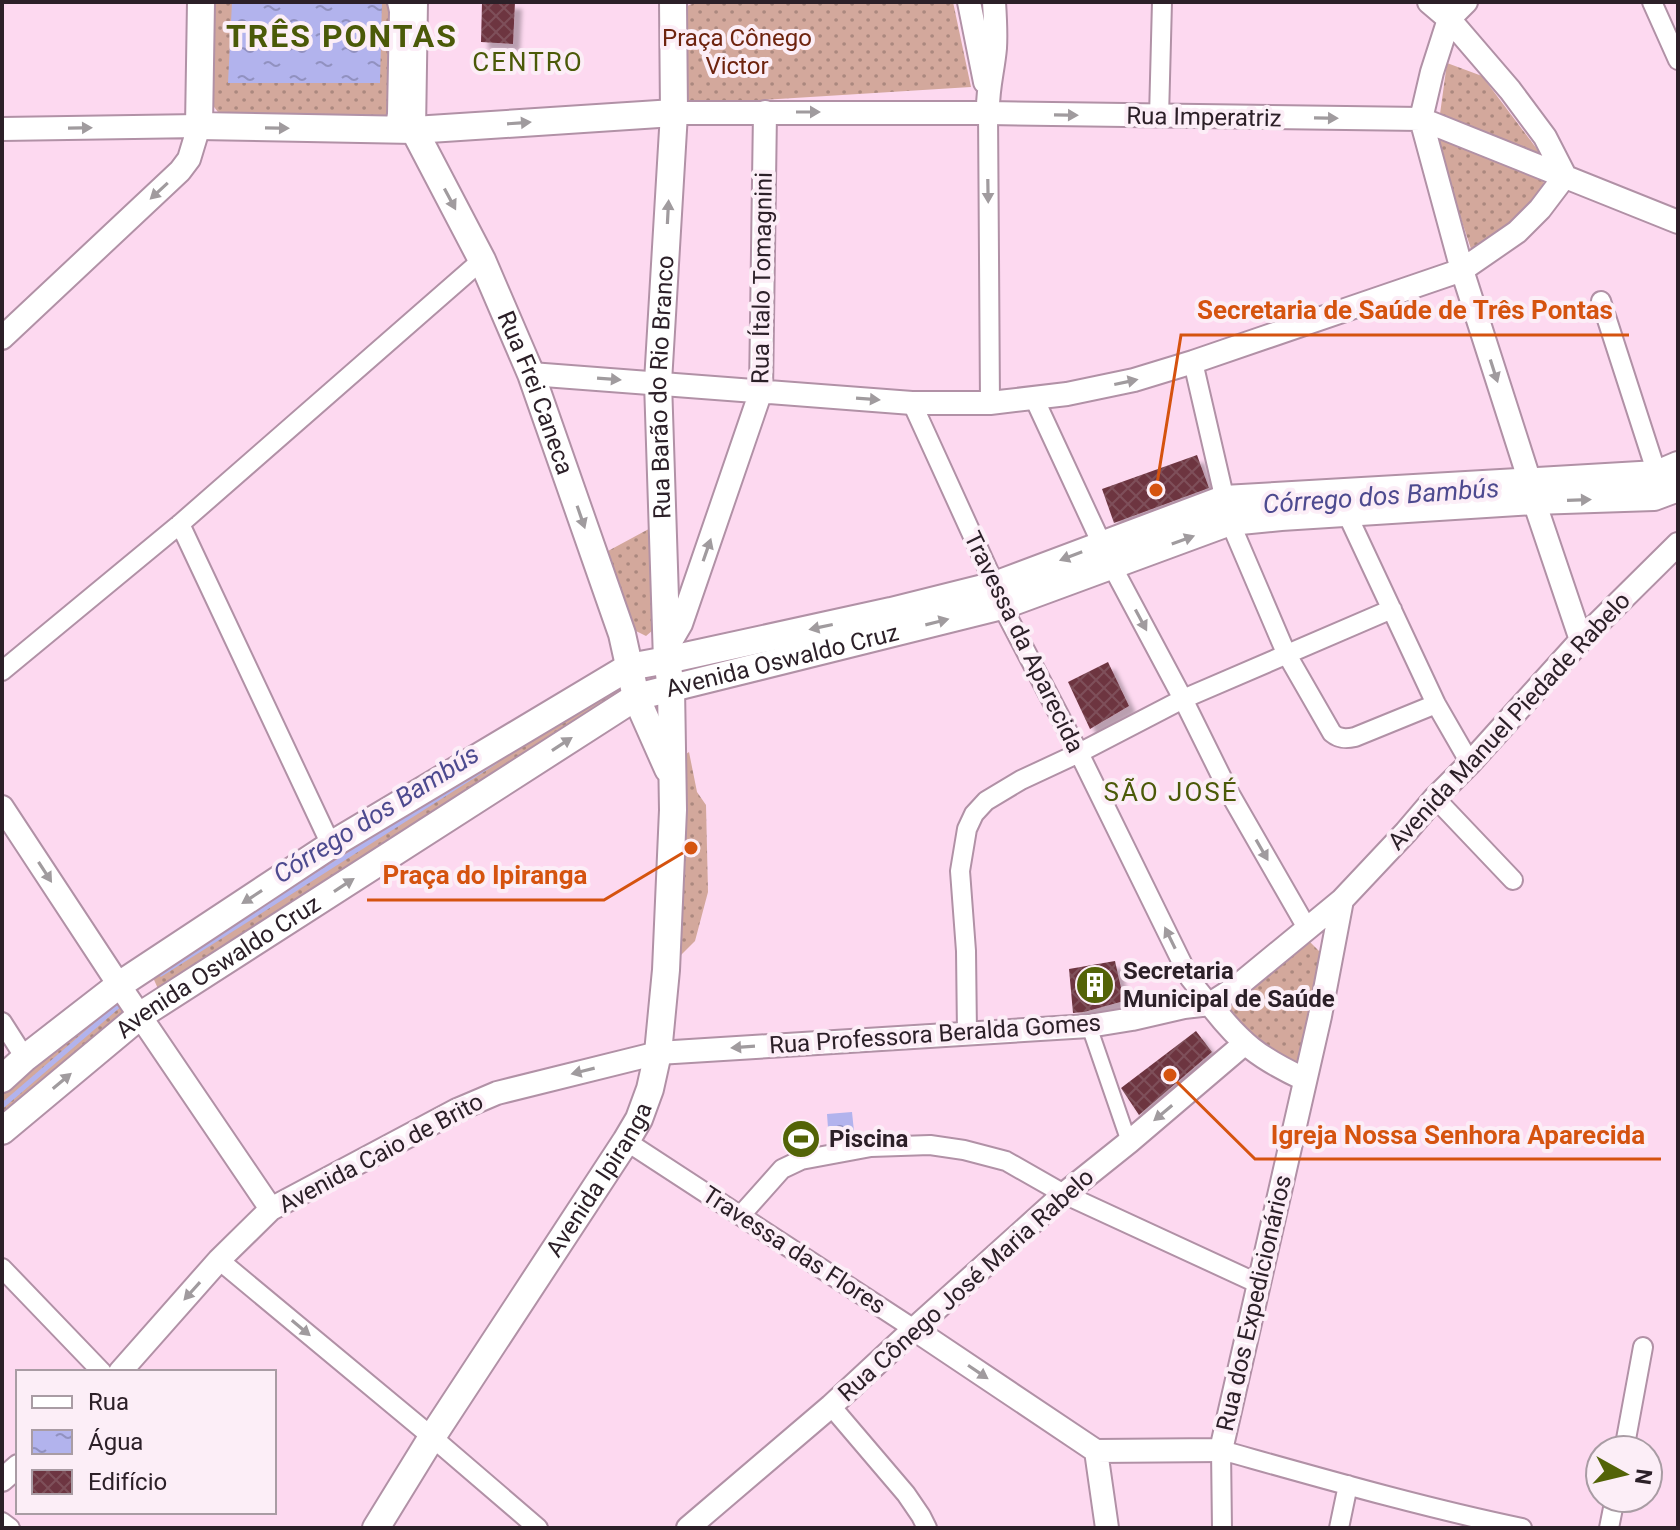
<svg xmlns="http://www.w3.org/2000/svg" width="1680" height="1530" font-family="Roboto,sans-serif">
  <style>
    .grass { fill: url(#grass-dots) }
    .water { fill: url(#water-ripples) }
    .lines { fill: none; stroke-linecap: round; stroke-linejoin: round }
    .stream { stroke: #b2b3ed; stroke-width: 5 }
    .building { fill: url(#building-cross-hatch); filter: url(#shadow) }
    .pedestrian-casing { stroke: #b191a6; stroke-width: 18 }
    .minor-casing { stroke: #b191a6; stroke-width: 22 }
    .tertiary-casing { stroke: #b191a6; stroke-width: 26 }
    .secondary-casing { stroke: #b191a6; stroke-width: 30 }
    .pedestrian { stroke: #fff; stroke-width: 14 }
    .minor { stroke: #fff; stroke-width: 18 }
    .tertiary { stroke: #fff; stroke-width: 22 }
    .secondary { stroke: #fff; stroke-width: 26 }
    .oneway { fill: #a09b9e }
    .labels { text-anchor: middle; stroke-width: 8; stroke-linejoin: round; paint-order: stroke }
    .park-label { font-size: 24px; fill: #6e230e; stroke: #fceef7 }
    .street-label { font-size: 24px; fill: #2c2028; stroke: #fceef7 }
    .poi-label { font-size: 24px; font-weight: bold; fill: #2c2028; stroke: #fceef7; text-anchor: start }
    .neighbourhood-label { font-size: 26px; letter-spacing: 2px; fill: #4b5a08; stroke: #fceef7 }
    .water-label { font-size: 26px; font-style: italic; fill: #4d4a8f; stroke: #fceef7 }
    .district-label { font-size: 32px; font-weight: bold; letter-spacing: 2px; fill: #4b5a08; stroke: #fceef7 }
    .leader { fill: none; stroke: #d5530f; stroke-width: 3 }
    .callout-dot { fill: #d5530f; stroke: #fceef7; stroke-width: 3 }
    .callout-label { font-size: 26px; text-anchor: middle; font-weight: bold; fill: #d5530f; stroke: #fceef7; stroke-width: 8; stroke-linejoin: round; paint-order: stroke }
  </style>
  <defs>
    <pattern id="grass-dots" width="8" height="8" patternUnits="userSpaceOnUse" patternTransform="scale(2)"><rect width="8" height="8" fill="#d3a89c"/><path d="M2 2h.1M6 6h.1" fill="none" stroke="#ab887f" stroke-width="1.8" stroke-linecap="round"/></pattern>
    <pattern id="water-ripples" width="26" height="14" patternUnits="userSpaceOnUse" patternTransform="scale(2)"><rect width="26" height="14" fill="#b2b3ed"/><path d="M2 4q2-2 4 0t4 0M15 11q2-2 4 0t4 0" fill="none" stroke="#9191c0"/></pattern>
    <pattern id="building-cross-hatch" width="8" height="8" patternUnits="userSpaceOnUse" patternTransform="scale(2)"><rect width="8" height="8" fill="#6d3541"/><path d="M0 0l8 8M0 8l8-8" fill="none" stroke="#7e505a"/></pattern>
    <filter id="shadow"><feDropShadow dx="7" dy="7" stdDeviation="2" flood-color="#0004"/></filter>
  </defs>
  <rect width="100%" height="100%" fill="#fdd9f0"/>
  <path class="grass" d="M211,2H391L394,112L386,125L221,116L211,103Z
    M697,2H953L971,87L684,105L687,6Z
    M1447,63L1482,76L1546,161L1542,200L1473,255L1436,143Z
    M658,524L660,624L646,636L636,631L608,551Z
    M615,678L626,695L159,991L151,973Z
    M689,752L697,792L706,805L708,892L695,941L666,970L683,756Z
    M1305,937L1325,957L1300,1070L1278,1061L1218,1006Z
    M118,993L129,1011L2,1116V1092Z"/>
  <path class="water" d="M232,2H382L380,83H228Z
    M852,1112L855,1141L829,1142L827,1114Z"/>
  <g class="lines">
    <path class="stream" d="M161,974L495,762
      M2,1106L119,1005"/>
  </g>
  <path class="building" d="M482,2H515L513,44L481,42Z
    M1197,455L1209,488L1114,523L1102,489Z
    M1108,662L1129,706L1090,729L1068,682Z
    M1115,961L1124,1001L1084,1012L1073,1013L1069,969Z
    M1196,1031L1212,1052L1139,1115L1121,1088Z"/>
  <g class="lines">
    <g class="pedestrian-casing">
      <path id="pedestrian" d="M1089,1026L1129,1142"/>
    </g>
    <g class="minor-casing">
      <path id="minor" d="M1652,2L1678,60
        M988,113L990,403
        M1159,117L1162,2
        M394,131L397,114L399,11L397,2
        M1601,301L1657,474
        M1193,362L1230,522L1286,653L1332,733C1339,739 1346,739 1355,737L1436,704
        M1034,398L1112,566L1183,699L1230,794L1307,928
        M912,403L995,585L1002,606L1079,753L1190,979L1210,1004
        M1347,514L1436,704L1470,763
        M180,524L331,845
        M2,671L180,524L482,260
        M1435,798L1513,880
        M2,1022L25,1058
        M967,1033L966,951L960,871L967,829L974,814L986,801L1021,780L1079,753L1183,699L1392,609
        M626,1141L914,1329
        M741,1215L782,1169L801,1160L871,1147L930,1145L964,1150L1006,1161L1064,1194L1259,1284
        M219,1260L432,1437L538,1528
        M2,1268L102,1372
        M831,1406L906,1494L921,1516L927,1528
        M1624,1450L1643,1347
        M2,1522L10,1528
        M1222,1528L1221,1450C1321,1478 1421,1507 1522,1528
        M1339,1528L1348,1485
        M1609,1528L1615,1498"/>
    </g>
    <g class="tertiary-casing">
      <path id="tertiary" d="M969,2L985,82
        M1429,2L1449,19L1510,90L1545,137L1565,176
        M1466,2L1449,19L1432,72L1421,119L1462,270L1530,482L1534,501L1581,640
        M674,113H988L1421,119L1678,222
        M988,113C987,90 993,71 995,48C996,33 995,17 994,2
        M2,129L199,126L189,159L180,171L2,338
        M414,130L416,2
        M531,374L912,403H990L1067,394L1134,380L1193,362L1462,270L1517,232L1540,209L1565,176
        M667,648L681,624L761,391L765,112
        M2,807L119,985L271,1209
        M1210,1004C1240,1043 1259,1058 1304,1079
        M914,1329L1096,1451L1221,1450L1320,1016L1342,900
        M120,1372L219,1260L271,1209L457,1110L497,1093L658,1053L1089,1026L1132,1019L1184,1007L1210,1004L1235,988L1342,900L1406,832L1435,798L1470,763L1581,640L1678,544
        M1096,1451L1107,1528
        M2,1480L18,1466
        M688,1528L831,1406L914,1329L1064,1194L1129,1142L1244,1044"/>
    </g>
    <g class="secondary-casing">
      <g id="secondary">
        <path d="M201,2L199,126L414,130L674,113"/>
        <path id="s1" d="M414,130L482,260L531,374L622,634L636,697L668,769"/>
        <path d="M2,1079L25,1058L119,985L331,845L629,667L667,660L891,611L995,585L1224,499L1657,474L1678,465"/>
        <path id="s2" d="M2,1131L141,1015L636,697L1002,606L1230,522L1281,517L1534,501L1654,497L1678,488"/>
        <path id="s3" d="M376,1528L432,1437L626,1141L639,1119L650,1089L658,1053L666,970L673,810L671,688L667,660L658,382L674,113L673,2"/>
      </g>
    </g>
    <use href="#pedestrian" class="pedestrian"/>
    <use href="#minor" class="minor"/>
    <use href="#tertiary" class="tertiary"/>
    <use href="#secondary" class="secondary"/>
  </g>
  <defs><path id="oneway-solid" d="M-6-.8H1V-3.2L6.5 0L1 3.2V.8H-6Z" transform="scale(2)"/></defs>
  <g class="oneway">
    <use href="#oneway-solid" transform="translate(808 112)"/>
    <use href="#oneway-solid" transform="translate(1066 115) rotate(1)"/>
    <use href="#oneway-solid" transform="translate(1326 118) rotate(1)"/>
    <use href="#oneway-solid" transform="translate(519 123) rotate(-4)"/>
    <use href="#oneway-solid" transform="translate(80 128) rotate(-1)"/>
    <use href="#oneway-solid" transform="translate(277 128) rotate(1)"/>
    <use href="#oneway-solid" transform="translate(159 191) rotate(137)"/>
    <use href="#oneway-solid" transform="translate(988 191) rotate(89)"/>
    <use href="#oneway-solid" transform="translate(450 199) rotate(62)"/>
    <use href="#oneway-solid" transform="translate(668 212) rotate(-87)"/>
    <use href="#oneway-solid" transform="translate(1494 371) rotate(72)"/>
    <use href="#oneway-solid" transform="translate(609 379) rotate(4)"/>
    <use href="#oneway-solid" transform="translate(1126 382) rotate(-12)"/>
    <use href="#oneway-solid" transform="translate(868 399) rotate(4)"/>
    <use href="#oneway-solid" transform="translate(1579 500) rotate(-2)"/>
    <use href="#oneway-solid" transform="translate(581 517) rotate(71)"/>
    <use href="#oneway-solid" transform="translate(1183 540) rotate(-20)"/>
    <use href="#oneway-solid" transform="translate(707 550) rotate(-71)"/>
    <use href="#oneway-solid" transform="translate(1071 556) rotate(159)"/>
    <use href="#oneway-solid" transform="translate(1141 620) rotate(62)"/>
    <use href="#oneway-solid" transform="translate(937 622) rotate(-14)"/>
    <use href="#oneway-solid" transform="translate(821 627) rotate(168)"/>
    <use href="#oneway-solid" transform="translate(562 744) rotate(-33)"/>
    <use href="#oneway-solid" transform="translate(1262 850) rotate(60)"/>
    <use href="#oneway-solid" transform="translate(45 872) rotate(57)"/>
    <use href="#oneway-solid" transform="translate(344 885) rotate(-33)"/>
    <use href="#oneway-solid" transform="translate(252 897) rotate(147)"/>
    <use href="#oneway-solid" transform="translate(1170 938) rotate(-116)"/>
    <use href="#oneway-solid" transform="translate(743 1047) rotate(176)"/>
    <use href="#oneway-solid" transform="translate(583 1071) rotate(166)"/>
    <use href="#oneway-solid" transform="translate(62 1081) rotate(-40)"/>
    <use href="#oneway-solid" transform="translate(1163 1113) rotate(140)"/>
    <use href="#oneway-solid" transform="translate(192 1291) rotate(132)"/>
    <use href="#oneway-solid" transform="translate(301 1328) rotate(40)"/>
    <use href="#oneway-solid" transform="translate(978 1372) rotate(34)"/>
  </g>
  <defs>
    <g id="building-disc" transform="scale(2)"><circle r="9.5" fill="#536307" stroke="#fceef7"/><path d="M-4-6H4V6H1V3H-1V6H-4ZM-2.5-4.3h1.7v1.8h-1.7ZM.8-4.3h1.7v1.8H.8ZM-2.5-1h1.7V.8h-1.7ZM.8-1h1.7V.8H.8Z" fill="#fff"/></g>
    <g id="stadium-disc" transform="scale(2)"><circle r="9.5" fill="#536307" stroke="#fceef7"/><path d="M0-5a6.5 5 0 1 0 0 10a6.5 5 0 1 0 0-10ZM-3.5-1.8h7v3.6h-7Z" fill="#fff"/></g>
  </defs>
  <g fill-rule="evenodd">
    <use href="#building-disc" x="1095" y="985"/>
    <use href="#stadium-disc" x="801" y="1139"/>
  </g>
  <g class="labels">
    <g class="park-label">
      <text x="737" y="46">Praça Cônego<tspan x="737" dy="28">Victor</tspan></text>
    </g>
    <g class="street-label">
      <text transform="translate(1204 117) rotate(1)" y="8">Rua Imperatriz</text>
      <text transform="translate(762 278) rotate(-89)" y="8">Rua Ítalo Tomagnini</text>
      <text dy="8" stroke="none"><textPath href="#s3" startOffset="1222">Rua Barão do Rio Branco</textPath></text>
      <text dy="8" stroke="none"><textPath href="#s1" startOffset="290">Rua Frei Caneca</textPath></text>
      <text transform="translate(1024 642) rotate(64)" y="8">Travessa da Aparecida</text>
      <text dy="8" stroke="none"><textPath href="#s2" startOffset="920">Avenida Oswaldo Cruz</textPath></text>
      <text transform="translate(1509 721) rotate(-47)" y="8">Avenida Manuel Piedade Rabelo</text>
      <text dy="8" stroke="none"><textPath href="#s2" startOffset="272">Avenida Oswaldo Cruz</textPath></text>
      <text transform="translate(935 1034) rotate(-4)" y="8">Rua Professora Beralda Gomes</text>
      <text transform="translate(381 1153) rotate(-28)" y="8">Avenida Caio de Brito</text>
      <text dy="8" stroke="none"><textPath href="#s3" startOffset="414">Avenida Ipiranga</textPath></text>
      <text transform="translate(794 1250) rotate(33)" y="8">Travessa das Flores</text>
      <text transform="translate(966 1285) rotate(-42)" y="8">Rua Cônego José Maria Rabelo</text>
      <text transform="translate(1254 1303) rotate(-77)" y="8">Rua dos Expedicionários</text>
    </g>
    <g class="poi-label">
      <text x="1123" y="979">Secretaria<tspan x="1123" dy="28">Municipal de Saúde</tspan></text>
      <text x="829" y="1147">Piscina</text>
    </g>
    <g class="neighbourhood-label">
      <text x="528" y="71">CENTRO</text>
      <text x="1171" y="801">SÃO JOSÉ</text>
    </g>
    <g class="water-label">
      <text transform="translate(1381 496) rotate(-4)" y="9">Córrego dos Bambús</text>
      <text transform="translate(376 814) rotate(-32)" y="9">Córrego dos Bambús</text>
    </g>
    <g class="district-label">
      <text x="342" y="47">TRÊS PONTAS</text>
    </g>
  </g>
  <path class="leader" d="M1156 490L1181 335H1629M691 848L604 900H367M1170 1075L1255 1159H1661"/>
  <g class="callout-dot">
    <circle cx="1156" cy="490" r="8"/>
    <circle cx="691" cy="848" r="8"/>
    <circle cx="1170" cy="1075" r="8"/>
  </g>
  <g class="callout-label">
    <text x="1405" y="319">Secretaria de Saúde de Três Pontas</text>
    <text x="485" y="884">Praça do Ipiranga</text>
    <text x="1458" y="1144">Igreja Nossa Senhora Aparecida</text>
  </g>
  <rect width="1680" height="1530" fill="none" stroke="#2c2028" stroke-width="8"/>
  <rect x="16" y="1370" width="260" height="144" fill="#fceef7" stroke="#a99ca4" stroke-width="2"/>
  <rect x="32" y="1396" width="40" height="12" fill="#ffffff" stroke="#a99ca4" stroke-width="2"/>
  <text x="88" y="1410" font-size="24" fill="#2c2028">Rua</text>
  <rect x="32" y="1430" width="40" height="24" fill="url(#water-ripples)" stroke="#a99ca4" stroke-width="2"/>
  <text x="88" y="1450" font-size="24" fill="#2c2028">Água</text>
  <rect x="32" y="1470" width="40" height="24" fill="url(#building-cross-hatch)" stroke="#a99ca4" stroke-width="2"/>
  <text x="88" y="1490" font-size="24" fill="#2c2028">Edifício</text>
  <g transform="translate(1624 1474) rotate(98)"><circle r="38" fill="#fceef7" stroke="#a99ca4" stroke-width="2"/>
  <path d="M0-6L14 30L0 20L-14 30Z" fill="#536307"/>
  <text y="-12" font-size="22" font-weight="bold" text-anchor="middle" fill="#2c2028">N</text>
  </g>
</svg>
